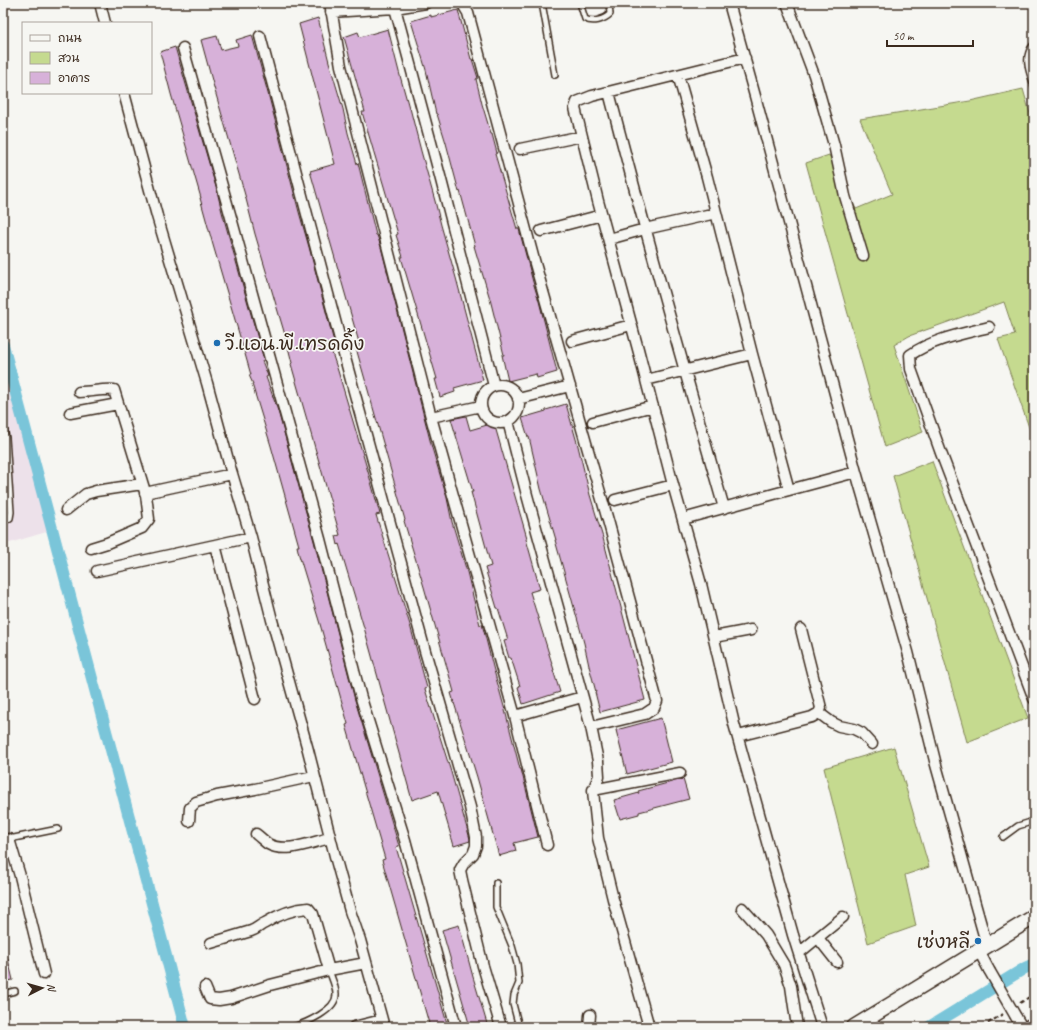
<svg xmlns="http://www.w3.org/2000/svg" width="1037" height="1030" font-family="Caveat,'Playpen Sans Thai',sans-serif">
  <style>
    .built { fill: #ede1ea }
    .green { fill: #c5da8f; stroke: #808256 }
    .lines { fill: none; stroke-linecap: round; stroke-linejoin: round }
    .canal { stroke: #7ac5d9; stroke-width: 12 }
    .building { fill: #d7b1d9; stroke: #3b2a1e }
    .service-casing { stroke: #3b2a1e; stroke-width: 8 }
    .minor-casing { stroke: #3b2a1e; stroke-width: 13 }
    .secondary-casing { stroke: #3b2a1e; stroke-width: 17 }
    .path { stroke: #3b2a1e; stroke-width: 2; stroke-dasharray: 4 3; stroke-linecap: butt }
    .service { stroke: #f6f6f2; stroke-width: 5 }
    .minor { stroke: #f6f6f2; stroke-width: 10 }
    .secondary { stroke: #f6f6f2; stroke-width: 14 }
    .minor-bridge-casing { stroke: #3b2a1e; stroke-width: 13; stroke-linecap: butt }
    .minor-bridge { stroke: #f6f6f2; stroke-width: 10 }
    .poi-dot { fill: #1f6fb2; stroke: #f6f6f2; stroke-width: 1.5 }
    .labels { text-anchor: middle; stroke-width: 3.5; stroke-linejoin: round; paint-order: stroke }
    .poi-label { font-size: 19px; fill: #3b2a1e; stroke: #f6f6f2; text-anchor: start }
  </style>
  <rect width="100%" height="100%" fill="#f6f6f2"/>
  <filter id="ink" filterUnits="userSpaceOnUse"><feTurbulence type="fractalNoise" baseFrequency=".025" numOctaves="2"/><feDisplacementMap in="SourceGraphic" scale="8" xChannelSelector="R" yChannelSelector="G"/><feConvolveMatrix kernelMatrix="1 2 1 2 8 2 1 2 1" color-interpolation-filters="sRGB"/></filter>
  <g filter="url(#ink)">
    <path class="built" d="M3,335L53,530L3,545Z"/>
    <path class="green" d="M1023,89L1034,128V432L1031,433L998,339L1015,335L1004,302L909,336L894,345L923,432L885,447L806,163L829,155L856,209L892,194L860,119L970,101Z
      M932,461L1028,718L967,742L893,476Z
      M894,747L929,867L905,875L916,926L868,943L824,768Z"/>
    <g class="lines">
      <path class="canal" d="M3,345L185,1027
        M929,1027L1025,968L1034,964"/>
    </g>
    <path class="building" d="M458,10L471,59H472L478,78L476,79L482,104L491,134H492L497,153L495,154L517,229H519L533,282L539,301L557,372L537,378L536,374L508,381L502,355H504L490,299L474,246H475L460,191L459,192L446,143L437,114H436L426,70L411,21L431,15V17Z
      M318,18L329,62L343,109L348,133L357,164L358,163L376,235H377L381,247L432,448L447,498L452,522L467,572L480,625L482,624L487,643L493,667L506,714L520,769H521L538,837L514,843L516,851L499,856L477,777L451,693L454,692L424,587L404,521L405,520L356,348L360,346L310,171L335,164L299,24Z
      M388,29L399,72L409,108H410L421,151L435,201L441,225L456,278L483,380L454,388L455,392L440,397L435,379H437L401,257H403L396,235L398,234L362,112H365L344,37L358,32L360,37Z
      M252,35L269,97L299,212L309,247L334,342L329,344L338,371L369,475L380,514L376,515L410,625L427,688L425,689L451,772L470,839V841L454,846L438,791L412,800L365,631L339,544L338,545L336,536L340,535L291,364L292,363L285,335L255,234L245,195L213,84L201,40L217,36L221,50L238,46L236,40Z
      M175,47L216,187L222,212L264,360L262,361L268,376L266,377L278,411L314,541L355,700L399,846L396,847L448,1027H430L382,860L385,859L346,725L348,724L320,624L299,555L297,546H299L271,446L252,384H253L249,375H251L243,347L213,245L200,198H201L171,94L160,52Z
      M566,404L578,446L590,495L603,538L645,700L600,712L595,692H596L589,666L584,643L555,540H556L541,489L529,437H528L522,418L546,411V410Z
      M466,416L470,430L494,423L527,538L526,539L540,589L530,592L554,670H553L560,692L523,704L518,687L520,686L511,658H509L504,641L508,640L498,608H497L485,568L491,566L471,492H473L451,419Z
      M661,718L672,762L627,774L616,730Z
      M683,779L689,799L639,812V814L620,819L614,800L639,793L638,791Z
      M459,925L473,977L488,1027H470L464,1006L442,930Z
      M3,955H7L13,980L3,982Z"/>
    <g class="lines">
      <g class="service-casing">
        <path id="service" d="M542,3L555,75
          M580,3L585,19C593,23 604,20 610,14L609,3
          M1034,44C1032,46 1030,49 1029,52C1025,63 1031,76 1034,86
          M3,425L6,438L11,512L10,518L3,522
          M1003,837L1018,826L1034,821
          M9,839L58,829
          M496,883V907L512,946L517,964L519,983L514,995L513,1004L519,1027
          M3,994L15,991
          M293,1027C306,1023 337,1010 336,994C336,986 331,977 329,970"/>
      </g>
      <g class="minor-casing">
        <path id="minor" d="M100,3L105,23
          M330,3L341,66L431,417L515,716L547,845
          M462,3L468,13L534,260L609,524L657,701L654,708L645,714L591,727
          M729,3L755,96L856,472L908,652L936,765L987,946
          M787,3L814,75L834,145L845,196L863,256
          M395,8L440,176L494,386
          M331,12L395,8L426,3
          M260,36L342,347L425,651L470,807L476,837V846L473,854L464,863L460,870L462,880L483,966L501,1027
          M183,48L230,214L320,539L361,698L405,840L456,1027
          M745,58L592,96L577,102L575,108L598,201L638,349L672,481L701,584L734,724L793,935L822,1027
          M678,75L707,177L752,354L789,490
          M609,92C645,231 684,369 724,508
          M124,93L157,216L207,383L230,467L251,537L272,620L308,750L336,860L350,911L360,940L384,1027
          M520,149L582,136
          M541,231L602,215
          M609,239L645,229L716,213
          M989,327C962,334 933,339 910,355L911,369L941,453L984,566L1034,699
          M572,341L631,325
          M646,380L752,354
          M481 404a19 19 0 1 1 38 0a19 19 0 1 1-38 0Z
          M79,392C91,392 102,389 114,390L146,495L149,519L142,528L107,543L91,548
          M518,399L570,386
          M70,413L118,404
          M431,417L481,406
          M508,421L527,495L591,727L598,761L599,776L593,790L594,801L598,838L613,899L649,1027
          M593,422L653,406
          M145,493L232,474
          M615,500L673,485
          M66,510L86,494L96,491L142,484
          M683,519L774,494L856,472
          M251,537L215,545L255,699
          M97,571L215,545
          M714,637L751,630
          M819,713L831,722L839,726L854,729L862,733L872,744
          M515,716L582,697
          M738,736L812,717L819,713L821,708L801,629
          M593,790L680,773
          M189,821L190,808L196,802L217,796L255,789L314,776
          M256,834C260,837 264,841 268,844C286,854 312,842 330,838
          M3,841L9,839L20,876L44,974
          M742,908L766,935L784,965L791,986L797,1027
          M818,938L837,962
          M211,943L251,931C257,929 260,925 265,923C278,915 293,909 308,908L313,914L329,970
          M979,951L989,970
          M799,953L843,917
          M205,987L210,999L219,1000L231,998L270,985L329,970L366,963
          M1016,1017L1022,1027
          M354,1027L382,1020
          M589,1027L590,1015
          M1026,1027L1034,1022"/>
      </g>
      <g class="secondary-casing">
        <path id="secondary" d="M854,1027L1034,917"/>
      </g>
      <path class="path" d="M1020,1003L1034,994
        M982,1027L1003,1014"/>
      <use href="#service" class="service"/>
      <use href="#minor" class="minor"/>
      <use href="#secondary" class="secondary"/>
      <g class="minor-bridge-casing">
        <path id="minor-bridge" d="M989,970L1016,1017"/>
      </g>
      <use href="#minor-bridge" class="minor-bridge"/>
    </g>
  </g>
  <g class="poi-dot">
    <circle cx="217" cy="343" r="4"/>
    <circle cx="978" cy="941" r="4"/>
  </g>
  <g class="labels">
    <g class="poi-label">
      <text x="225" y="350">วี.แอน.พี.เทรดดิ้ง</text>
      <text x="970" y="948" text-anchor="end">เซ่งหลี</text>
    </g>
  </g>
  <rect width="1037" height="1030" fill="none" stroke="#f6f6f2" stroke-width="16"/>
  <rect x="8" y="8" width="1021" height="1014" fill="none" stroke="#3b2a1e" stroke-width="1.5" filter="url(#ink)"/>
  <rect x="22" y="22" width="130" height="72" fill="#f6f6f2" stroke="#aba49d"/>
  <rect x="30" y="35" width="20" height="6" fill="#f6f6f2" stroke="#aba49d"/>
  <text x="58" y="42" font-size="12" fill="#3b2a1e">ถนน</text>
  <rect x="30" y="52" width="20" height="12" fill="#c5da8f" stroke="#aba49d"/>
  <text x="58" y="62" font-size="12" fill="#3b2a1e">สวน</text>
  <rect x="30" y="72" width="20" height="12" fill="#d7b1d9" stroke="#aba49d"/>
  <text x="58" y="82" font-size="12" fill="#3b2a1e">อาคาร</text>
  <g transform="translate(42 988) rotate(84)" stroke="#f6f6f2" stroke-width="3" paint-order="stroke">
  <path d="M0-3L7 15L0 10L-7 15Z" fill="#3b2a1e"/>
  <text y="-6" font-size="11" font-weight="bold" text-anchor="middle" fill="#3b2a1e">N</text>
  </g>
  <path d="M887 40v6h86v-6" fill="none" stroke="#3b2a1e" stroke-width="2"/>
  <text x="893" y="40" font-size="12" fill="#3b2a1e" stroke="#f6f6f2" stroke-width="3" paint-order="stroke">50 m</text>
</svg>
